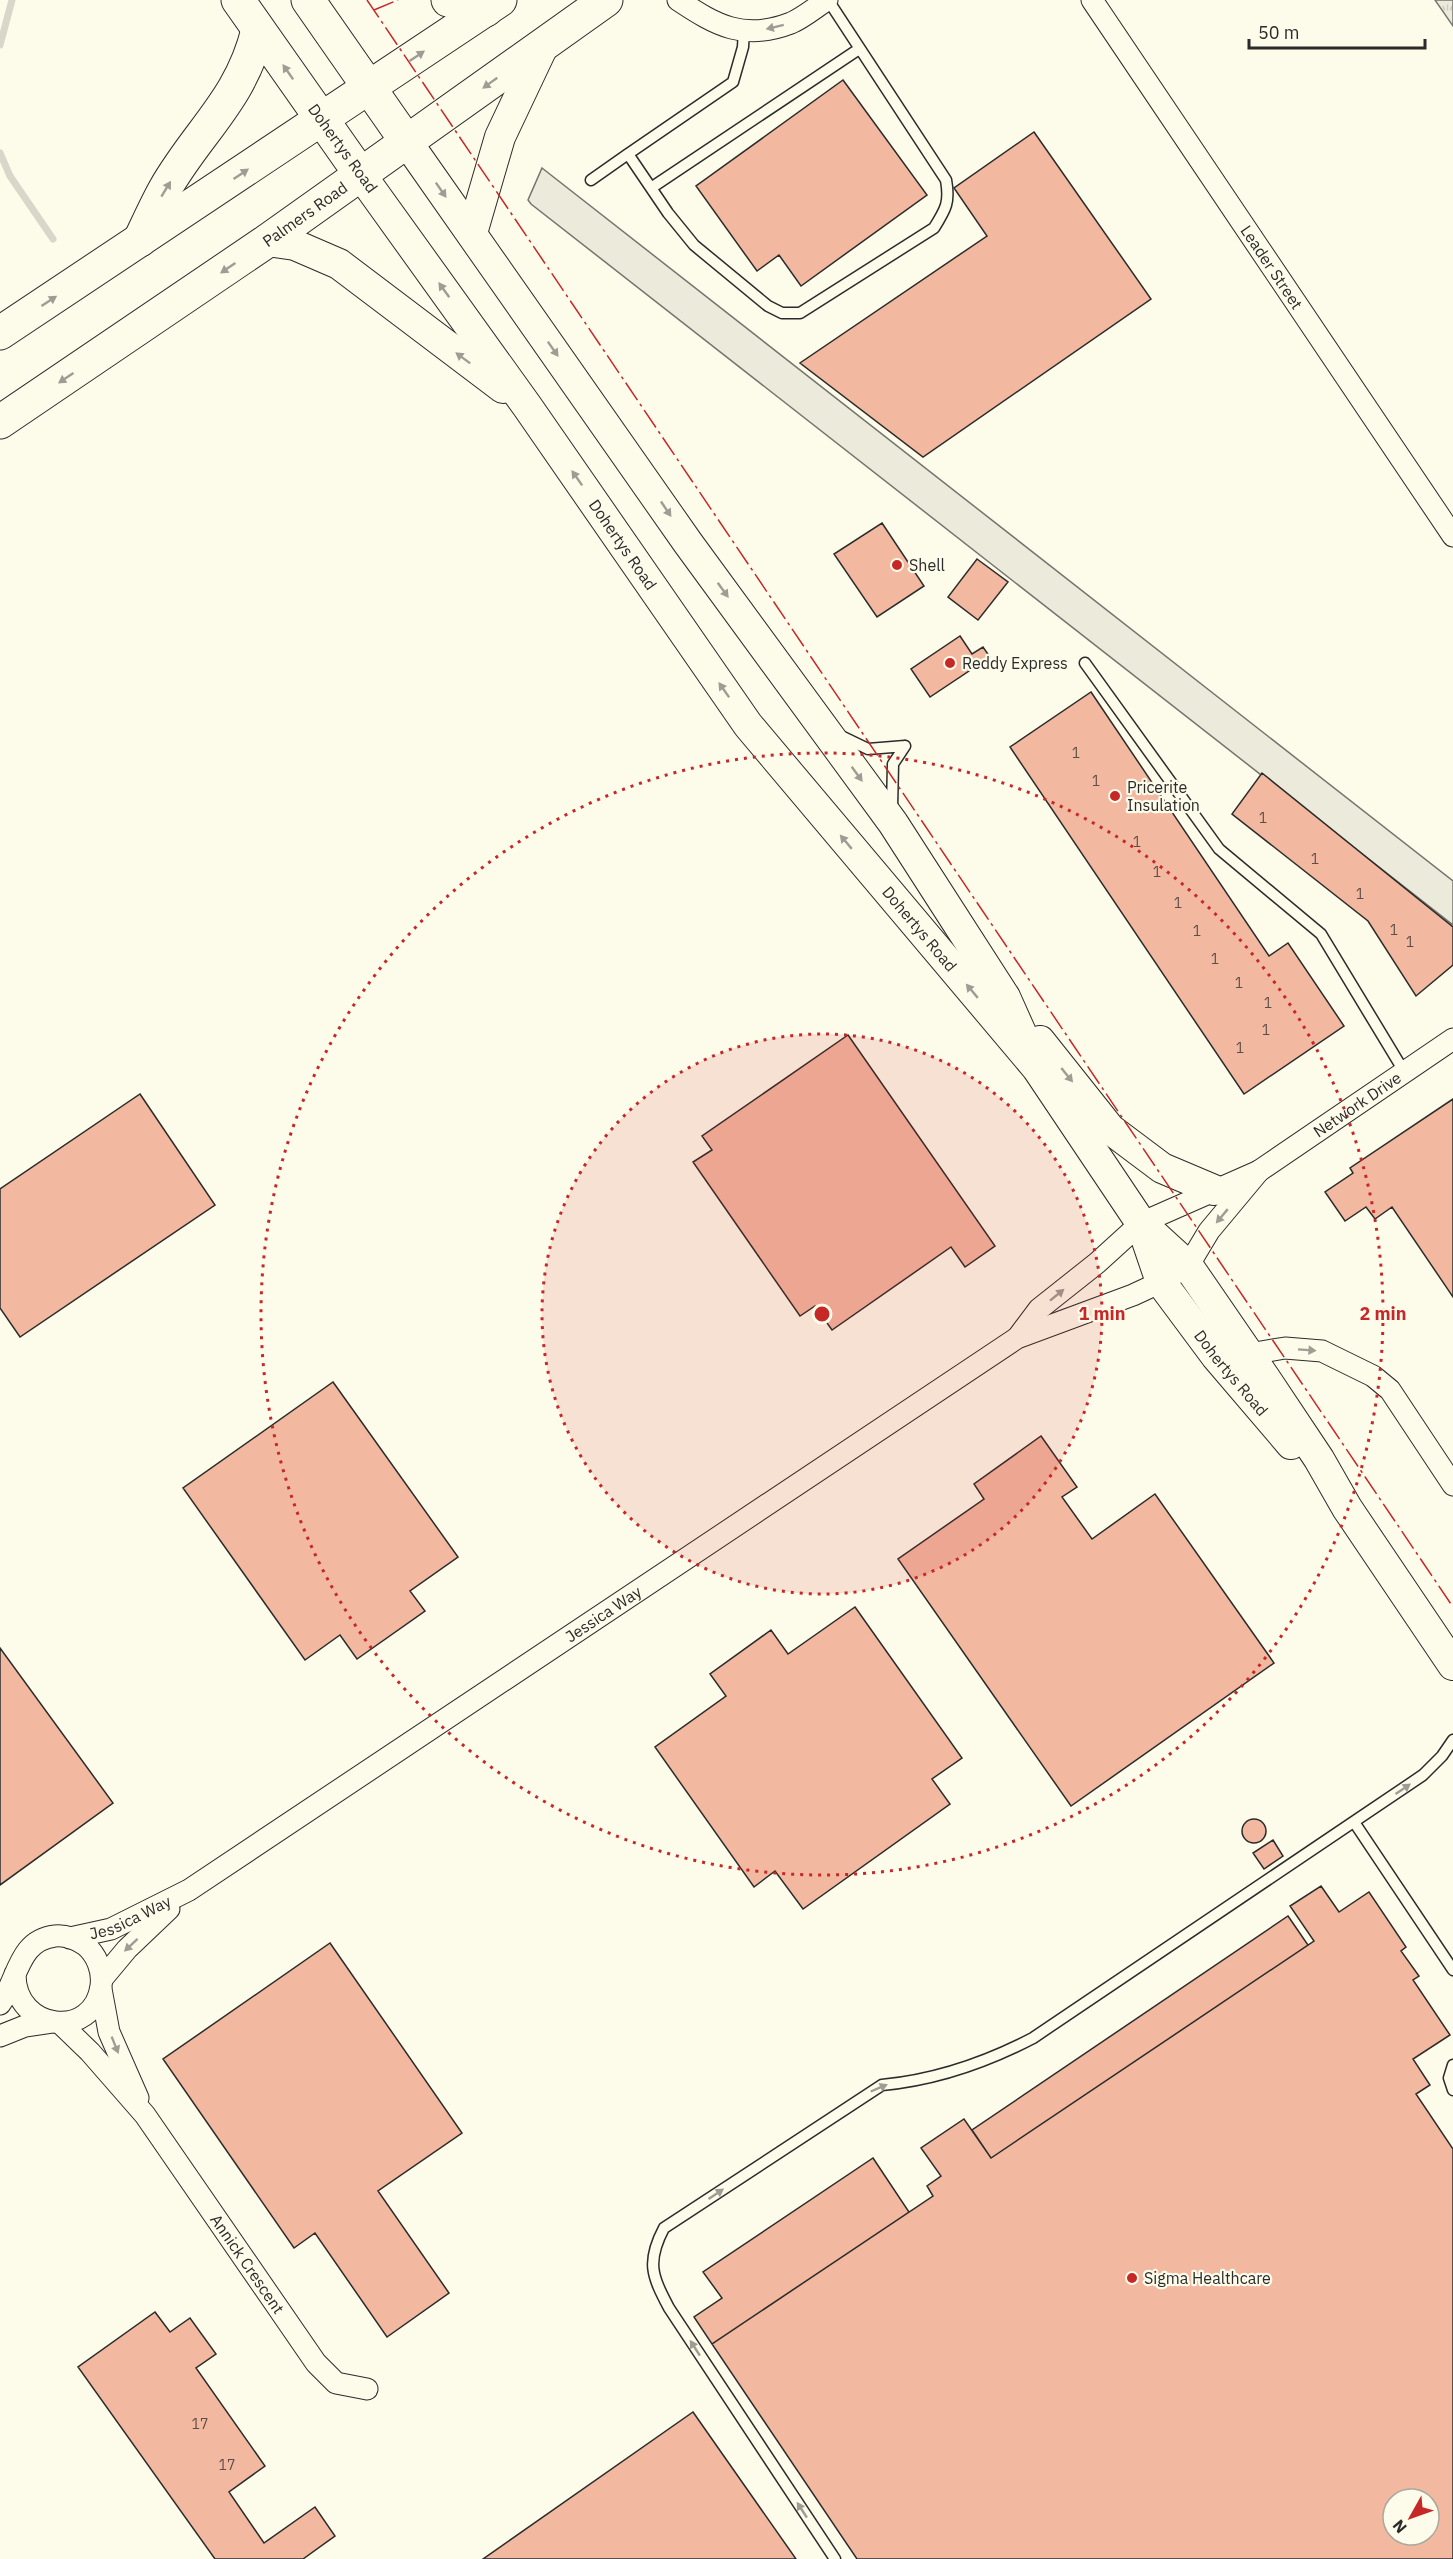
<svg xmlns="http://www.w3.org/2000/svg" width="1453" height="2559" font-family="'IBM Plex Sans',sans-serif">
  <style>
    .grass { fill: url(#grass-tufts); stroke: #74746e; stroke-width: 1.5 }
    .park { fill: #ecebdb; stroke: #74746e; stroke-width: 1.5 }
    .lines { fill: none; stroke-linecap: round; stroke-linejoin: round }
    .stream { stroke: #d8d7c9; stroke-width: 7 }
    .building { fill: #f2b8a0; stroke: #2b2b2b; stroke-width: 1.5; fill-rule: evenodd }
    .service-casing { stroke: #2b2b2b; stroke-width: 13 }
    .minor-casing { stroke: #2b2b2b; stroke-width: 23 }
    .secondary-casing { stroke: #2b2b2b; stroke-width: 32 }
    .primary-casing { stroke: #2b2b2b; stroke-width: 35 }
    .trunk-casing { stroke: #2b2b2b; stroke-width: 35 }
    .service { stroke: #fdfbea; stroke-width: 10 }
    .minor { stroke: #fdfbea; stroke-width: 21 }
    .secondary { stroke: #fdfbea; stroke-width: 30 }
    .primary { stroke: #fdfbea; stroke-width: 33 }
    .trunk { stroke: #fdfbea; stroke-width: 33 }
    .power { stroke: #c62828; stroke-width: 1.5; stroke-dasharray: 21 4.5 3 4.5; stroke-linecap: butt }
    .oneway { fill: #9e9d94 }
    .ring { fill: none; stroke: #c62828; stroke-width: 3; stroke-dasharray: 3 6 }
    .poi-dot { fill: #c62828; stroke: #fdfbea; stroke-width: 2 }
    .labels { text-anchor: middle; stroke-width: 4.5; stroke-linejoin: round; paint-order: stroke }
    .number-label { font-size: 14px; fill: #5d4e48 }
    .street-label { font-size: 16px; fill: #2b2b2b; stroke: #fdfbea }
    .poi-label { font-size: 16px; fill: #2b2b2b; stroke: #fdfbea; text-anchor: start }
    .centre { fill: #c62828; stroke: #fdfbea; stroke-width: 3 }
    .ring-label { font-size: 18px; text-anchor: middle; font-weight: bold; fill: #c62828; stroke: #fdfbea; stroke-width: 4.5; stroke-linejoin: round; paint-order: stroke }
  </style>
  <defs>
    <pattern id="grass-tufts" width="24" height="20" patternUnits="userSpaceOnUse" patternTransform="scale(1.5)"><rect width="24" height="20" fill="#ecebdb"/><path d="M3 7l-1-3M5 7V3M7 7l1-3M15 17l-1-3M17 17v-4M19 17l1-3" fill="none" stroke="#cbcabc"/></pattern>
  </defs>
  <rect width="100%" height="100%" fill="#fdfbea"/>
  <path class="grass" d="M1435,0H1453V26Z"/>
  <path class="park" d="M542,168L1453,881V925L531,204L528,200Z"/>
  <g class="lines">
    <path class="stream" d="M0,45L12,0
      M0,153L10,176L53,239"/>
  </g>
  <path class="building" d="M843,80L927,195L801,286L779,255L757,271L696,186Z
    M1034,132L1151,299L923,457L800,363L987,236L954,188Z
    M882,523L924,586L877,617L834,554Z
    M977,559L1008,582L978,620L948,597Z
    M960,636L972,654L983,647L990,657L930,697L911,669Z
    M1091,692L1269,956L1288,943L1344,1026L1244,1094L1010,747Z
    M1262,773L1453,927V965L1416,996L1368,921L1232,814Z
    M848,1035L995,1246L965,1267L951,1247L832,1330L815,1306L800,1316L693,1162L712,1150L702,1136Z
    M140,1094L215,1205L20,1337L0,1308V1189Z
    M1453,1099V1297L1392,1207L1375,1219L1366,1207L1345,1221L1325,1192L1353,1173L1350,1168Z
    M333,1382L458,1557L410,1591L425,1611L357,1659L340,1635L305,1660L183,1488Z
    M1041,1436L1077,1487L1062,1497L1092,1539L1155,1494L1274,1663L1071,1806L898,1559L984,1499L974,1484Z
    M855,1607L962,1758L932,1779L950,1804L803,1909L775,1871L754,1887L655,1747L726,1696L710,1674L771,1630L788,1654Z
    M0,1648L113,1803L0,1885Z
    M1242 1831a12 12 0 1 1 24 0a12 12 0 1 1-24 0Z
    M1273,1840L1283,1856L1264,1869L1253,1853Z
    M1321,1886L1339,1912L1369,1892L1406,1947L1401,1951L1419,1976L1413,1980L1450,2035L1413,2059L1430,2085L1416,2094L1453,2149V2559H857L712,2344L933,2196L927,2186L941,2176L921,2148L964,2119L991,2158L1314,1941L1290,1906ZM1393,2499H1429V2535H1393Z
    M1288,1916L1308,1945L991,2158L972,2130Z
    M330,1943L462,2133L378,2191L449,2293L387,2337L315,2233L294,2248L163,2059Z
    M873,2158L909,2212L712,2344L694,2317L722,2298L703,2272Z
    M155,2312L170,2332L190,2318L216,2354L196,2368L265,2466L229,2492L264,2543L315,2507L335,2536L303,2559H215L78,2367Z
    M693,2412L796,2559H483Z"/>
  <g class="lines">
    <g class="service-casing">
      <path id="service" d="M744,30L743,47L733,82L628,154L668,213L694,245L768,306L782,313H800L934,228C946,209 950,202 946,180L828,0
        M591,180L628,154
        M651,188L859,49
        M1085,663L1219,849L1321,934L1405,1073
        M839,735L868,749L905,746
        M892,808L893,764L905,746
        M1354,1822L1453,1970
        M1453,2065L1449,2078L1453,2090
        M835,2559L669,2308C652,2276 646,2262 664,2228L882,2085C935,2080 985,2063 1033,2038L1423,1775L1442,1756L1453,1740"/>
    </g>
    <g class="minor-casing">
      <g id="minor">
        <path d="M678,0C717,26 744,41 791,23C803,18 816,7 827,0"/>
        <path id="s1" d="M1092,0L1453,536"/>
        <path id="s2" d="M1018,1337L1039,1309L1097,1263L1141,1223L1259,1171L1453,1039"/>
        <path d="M1249,1354L1285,1348L1322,1351L1373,1376L1390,1390L1453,1485"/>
        <path id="s3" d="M70,1938L111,1929L189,1890L1017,1338L1133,1295L1161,1282L1188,1266L1209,1231L1259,1171"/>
        <path d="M102,1979L127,1949L169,1909"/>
        <path d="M101,1989L109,2032L138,2098"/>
        <path d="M0,2004C18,1980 18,1940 55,1936C65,1935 76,1939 85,1945C97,1955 103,1971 101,1986C94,2040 15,2032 15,1974"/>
        <path id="s4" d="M60,2023L90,2052L145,2115L316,2363L336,2383L367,2389"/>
        <path d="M0,2036L25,2026L52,2022"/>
      </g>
    </g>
    <g class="secondary-casing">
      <g id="secondary">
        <path d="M407,142L688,543L893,823L1005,997L1022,1035"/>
        <path id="s5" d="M361,175L527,406L748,725L1037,1068L1141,1223L1188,1266L1265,1378L1319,1459L1347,1508L1453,1665"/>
        <path d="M472,233L500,137L544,44"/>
        <path d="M267,241L295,245L339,264L503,388"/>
        <path d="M1040,1041L1110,1129L1162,1168L1214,1190"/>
        <path id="s6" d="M1142,1226L1161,1282L1216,1356L1291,1444"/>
      </g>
    </g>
    <g class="primary-casing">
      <path id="primary" d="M238,0L361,175
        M308,0L407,142"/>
    </g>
    <g class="trunk-casing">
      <g id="trunk">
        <path d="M448,0L486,10"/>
        <path d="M140,240C148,223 156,205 165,189C198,131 241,100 258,30"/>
        <path d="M0,333L500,0"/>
        <path id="s7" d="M0,422L267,241L606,0"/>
      </g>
    </g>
    <use href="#service" class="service"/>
    <use href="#minor" class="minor"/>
    <use href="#secondary" class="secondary"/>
    <use href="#primary" class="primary"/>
    <use href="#trunk" class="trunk"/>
    <path class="power" d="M367,0L1453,1607
      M374,10L398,0"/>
  </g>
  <defs><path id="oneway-solid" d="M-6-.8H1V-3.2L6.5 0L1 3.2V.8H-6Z" transform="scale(1.5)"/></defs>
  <g class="oneway">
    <use href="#oneway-solid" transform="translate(775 27) rotate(166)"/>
    <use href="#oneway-solid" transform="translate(417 56) rotate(-34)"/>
    <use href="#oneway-solid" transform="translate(288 72) rotate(-125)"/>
    <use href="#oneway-solid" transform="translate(490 83) rotate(144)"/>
    <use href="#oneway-solid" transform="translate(241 174) rotate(-34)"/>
    <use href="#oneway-solid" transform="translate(166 189) rotate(-59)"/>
    <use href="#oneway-solid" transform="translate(441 190) rotate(55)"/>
    <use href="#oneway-solid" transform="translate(228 268) rotate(146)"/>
    <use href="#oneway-solid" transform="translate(444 290) rotate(-126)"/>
    <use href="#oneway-solid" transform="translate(49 301) rotate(-33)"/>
    <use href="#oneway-solid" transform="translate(553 349) rotate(55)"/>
    <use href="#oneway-solid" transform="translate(463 358) rotate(-143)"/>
    <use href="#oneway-solid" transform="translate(66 378) rotate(146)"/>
    <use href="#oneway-solid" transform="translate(577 478) rotate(-125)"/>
    <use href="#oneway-solid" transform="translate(666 509) rotate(56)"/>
    <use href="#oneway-solid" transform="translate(723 590) rotate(54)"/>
    <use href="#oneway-solid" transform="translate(724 690) rotate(-125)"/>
    <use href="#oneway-solid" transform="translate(857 774) rotate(54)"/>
    <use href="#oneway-solid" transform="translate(846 842) rotate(-130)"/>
    <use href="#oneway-solid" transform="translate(972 991) rotate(-130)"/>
    <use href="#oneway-solid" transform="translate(1067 1075) rotate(51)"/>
    <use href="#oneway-solid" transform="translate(1222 1216) rotate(130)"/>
    <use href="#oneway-solid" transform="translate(1057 1295) rotate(-39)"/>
    <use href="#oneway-solid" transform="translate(1307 1350) rotate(4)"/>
    <use href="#oneway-solid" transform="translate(1403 1789) rotate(-34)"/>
    <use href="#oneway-solid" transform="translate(131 1945) rotate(137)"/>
    <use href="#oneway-solid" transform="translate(115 2045) rotate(68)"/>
    <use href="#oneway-solid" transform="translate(879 2088) rotate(-23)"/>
    <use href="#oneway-solid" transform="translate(716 2194) rotate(-34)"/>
    <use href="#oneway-solid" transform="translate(695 2348) rotate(-123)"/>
    <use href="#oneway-solid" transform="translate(802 2510) rotate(-123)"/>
  </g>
  <circle cx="822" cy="1314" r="280" fill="#c62828" fill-opacity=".12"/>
  <g class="ring">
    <circle cx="822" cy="1314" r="280"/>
    <circle cx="822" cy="1314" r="561"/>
  </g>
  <g class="poi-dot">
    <circle cx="897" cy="565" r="6"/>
    <circle cx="950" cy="663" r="6"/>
    <circle cx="1115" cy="796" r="6"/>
    <circle cx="1132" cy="2278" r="6"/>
  </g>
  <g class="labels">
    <g class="number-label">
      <text x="1076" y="758">1</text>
      <text x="1096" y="786">1</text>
      <text x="1263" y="823">1</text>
      <text x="1137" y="847">1</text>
      <text x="1315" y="864">1</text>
      <text x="1157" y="877">1</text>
      <text x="1360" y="899">1</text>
      <text x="1178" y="908">1</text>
      <text x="1394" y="935">1</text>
      <text x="1197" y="936">1</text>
      <text x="1410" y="947">1</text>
      <text x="1215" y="964">1</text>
      <text x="1239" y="988">1</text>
      <text x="1268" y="1008">1</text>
      <text x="1266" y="1035">1</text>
      <text x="1240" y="1053">1</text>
      <text x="200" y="2429">17</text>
      <text x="227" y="2470">17</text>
    </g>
    <g class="street-label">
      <text transform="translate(343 148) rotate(54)" y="6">Dohertys Road</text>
      <text dy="6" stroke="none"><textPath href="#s7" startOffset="369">Palmers Road</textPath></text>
      <text dy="6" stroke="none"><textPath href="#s1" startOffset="322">Leader Street</textPath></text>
      <text dy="6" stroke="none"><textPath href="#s5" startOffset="453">Dohertys Road</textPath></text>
      <text dy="6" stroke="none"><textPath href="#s5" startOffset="939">Dohertys Road</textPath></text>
      <text dy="6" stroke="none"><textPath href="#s2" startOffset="416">Network Drive</textPath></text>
      <text dy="6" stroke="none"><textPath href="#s6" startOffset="174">Dohertys Road</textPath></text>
      <text dy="6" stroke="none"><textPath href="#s3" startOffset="627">Jessica Way</textPath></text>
      <text dy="6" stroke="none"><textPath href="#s3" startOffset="64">Jessica Way</textPath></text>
      <text dy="6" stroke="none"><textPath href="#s4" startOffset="306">Annick Crescent</textPath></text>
    </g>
    <g class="poi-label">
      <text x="909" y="571">Shell</text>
      <text x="962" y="669">Reddy Express</text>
      <text x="1127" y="793">Pricerite<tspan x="1127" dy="18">Insulation</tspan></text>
      <text x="1144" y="2284">Sigma Healthcare</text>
    </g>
  </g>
  <circle cx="822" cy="1314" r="9" class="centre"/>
  <g class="ring-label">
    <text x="1102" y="1320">1 min</text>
    <text x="1383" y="1320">2 min</text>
  </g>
  <g transform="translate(1411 2517) rotate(230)"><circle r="28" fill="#fdfbea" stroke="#a9a89e" stroke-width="1.5"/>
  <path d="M0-4.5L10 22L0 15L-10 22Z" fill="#c62828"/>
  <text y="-9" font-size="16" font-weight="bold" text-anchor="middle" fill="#2b2b2b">N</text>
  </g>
  <path d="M1249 39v9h176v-9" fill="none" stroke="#2b2b2b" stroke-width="3"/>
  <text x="1258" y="39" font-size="18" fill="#2b2b2b" stroke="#fdfbea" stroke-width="4.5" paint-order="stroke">50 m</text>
</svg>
